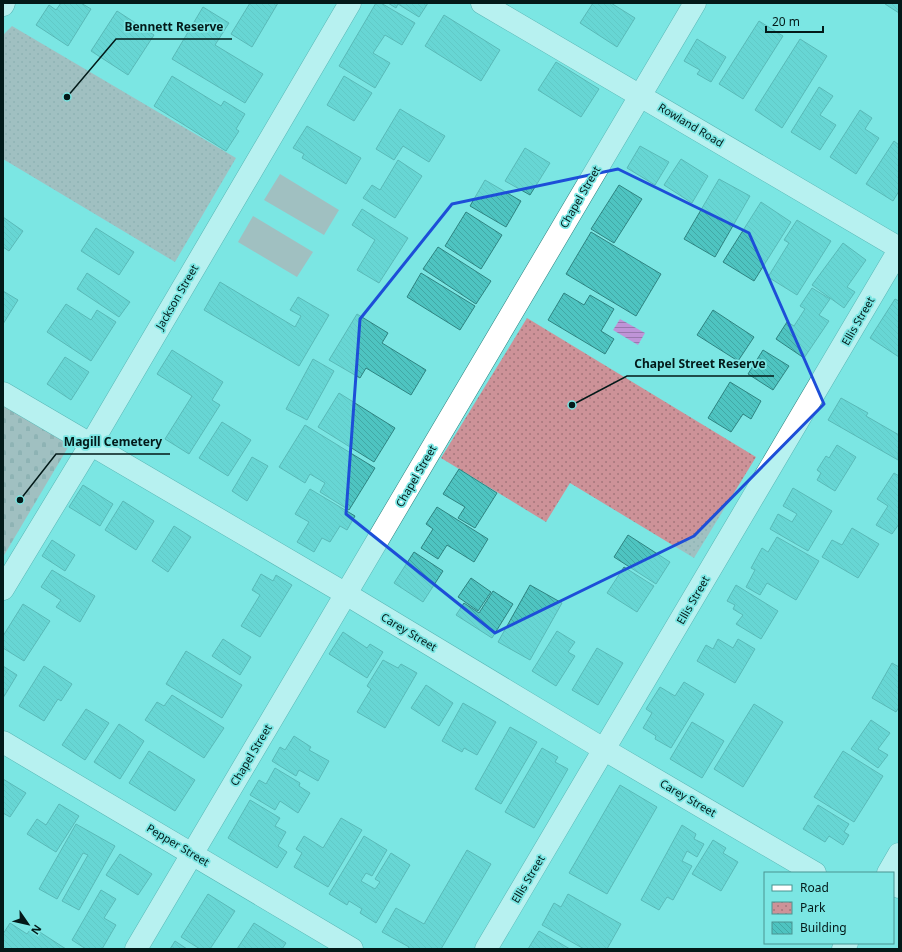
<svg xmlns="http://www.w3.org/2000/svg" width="902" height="952" font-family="'Noto Sans',sans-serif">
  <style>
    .green { fill: #cd9298 }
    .cemetery { fill: url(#cemetery-stones) }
    .park { fill: url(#park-dots) }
    .water { fill: url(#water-rules) }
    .building { fill: url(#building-back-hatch); stroke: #2f8381 }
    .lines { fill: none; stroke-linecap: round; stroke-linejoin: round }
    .minor-casing { stroke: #2c807e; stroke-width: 23 }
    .major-casing { stroke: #2c807e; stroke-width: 23 }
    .minor { stroke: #fff; stroke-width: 22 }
    .major { stroke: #fff; stroke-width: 22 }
    .marked { fill: none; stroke: #1d4ed8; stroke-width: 3; stroke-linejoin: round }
    .labels { text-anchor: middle; stroke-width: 3.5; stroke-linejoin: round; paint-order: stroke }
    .street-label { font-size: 11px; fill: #031a19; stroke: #7be6e3 }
    .leader { fill: none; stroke: #031a19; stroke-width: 1.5 }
    .callout-dot { fill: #031a19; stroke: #7be6e3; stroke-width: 1.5 }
    .callout-label { font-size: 12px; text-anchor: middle; font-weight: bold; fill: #031a19; stroke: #7be6e3; stroke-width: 3.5; stroke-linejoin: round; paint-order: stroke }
  </style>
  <defs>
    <pattern id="cemetery-stones" width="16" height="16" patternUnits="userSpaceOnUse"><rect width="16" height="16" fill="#cd9298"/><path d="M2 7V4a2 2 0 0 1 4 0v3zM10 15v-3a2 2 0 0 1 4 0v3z" fill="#a4767b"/></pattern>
    <pattern id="park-dots" width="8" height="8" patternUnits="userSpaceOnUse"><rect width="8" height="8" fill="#cd9298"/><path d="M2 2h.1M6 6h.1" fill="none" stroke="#a4767b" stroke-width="1.8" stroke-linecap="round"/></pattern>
    <pattern id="water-rules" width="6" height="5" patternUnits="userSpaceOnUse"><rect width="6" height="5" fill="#bf94d7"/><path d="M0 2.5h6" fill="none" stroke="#9978ae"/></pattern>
    <pattern id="building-back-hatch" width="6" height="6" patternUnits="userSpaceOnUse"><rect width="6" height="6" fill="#4ec4c1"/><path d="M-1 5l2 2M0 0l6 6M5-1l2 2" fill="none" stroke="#42a8a5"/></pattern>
  </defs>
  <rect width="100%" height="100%" fill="#7be6e3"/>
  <path class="green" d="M280,174L339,210L324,235L264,200Z
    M253,216L313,252L297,277L238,242Z"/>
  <path class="cemetery" d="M3,404L70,444L3,557Z"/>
  <path class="park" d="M12,26L236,158L175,262L3,159V35Z
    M527,318L756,457L694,558L570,483L546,522L441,458Z"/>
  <path class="water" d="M620,319L645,333L638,345L613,330Z"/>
  <path class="building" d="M61,3H81L91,9L68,46L36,25L49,5L56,10Z
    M250,3H278L252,47L231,34Z
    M376,3H381L415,23L402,45L385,35L373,53L390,63L375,88L339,66Z
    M388,3H428L419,17L398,4L396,8Z
    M593,3H611L635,18L617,47L580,23Z
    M886,3H899V13L885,4Z
    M203,7L229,23L215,45L263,74L245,103L172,59Z
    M117,11L154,35L128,75L91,51Z
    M444,15L500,50L481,81L425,46Z
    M759,21L783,36L743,99L719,84Z
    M697,39L726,57L711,82L697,74L700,70L684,61Z
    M800,39L827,56L782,128L755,110Z
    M556,62L599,89L581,117L538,90Z
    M172,76L221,106L224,101L245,114L236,129L239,131L226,151L154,106Z
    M344,76L372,93L354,121L327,105Z
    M819,87L833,96L820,115L836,125L820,150L791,132Z
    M400,109L445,136L429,162L403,146L394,160L376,149Z
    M860,110L872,118L865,129L879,138L856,174L830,157Z
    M307,126L361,158L346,184L302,158L304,154L293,148Z
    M894,141L899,145V191L893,201L866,184Z
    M640,146L669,162L655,185L627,168Z
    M525,148L550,163L530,195L505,181Z
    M681,159L708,176L692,203L664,185Z
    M398,160L422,176L395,218L363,198L372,185L380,190Z
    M719,179L750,196L715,257L684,239Z
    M485,180L521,201L506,227L470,206Z
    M619,185L642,199L614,243L591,229Z
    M761,202L791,222L754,281L723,262Z
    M362,209L408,238L379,283L357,270L375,240L352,225Z
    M466,212L502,235L481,269L445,246Z
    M3,217L23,231L9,251L3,247Z
    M797,220L831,241L797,295L768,277L789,243L784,240Z
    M96,228L134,252L119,275L81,251Z
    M591,232L661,274L636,316L566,274Z
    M843,243L866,260L847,287L855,292L844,308L812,285Z
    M438,247L491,281L476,304L423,269Z
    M87,273L130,302L119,317L77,289Z
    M421,273L475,306L460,330L407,297Z
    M220,282L295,327L301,316L290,310L298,297L329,315L299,366L204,310Z
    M812,288L830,299L819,315L829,321L804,358L776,339L787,322L794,326L805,309L800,306Z
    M3,291L18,300L3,324Z
    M564,293L584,305L590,295L614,309L601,331L614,339L605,354L548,320Z
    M895,299L899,301V357L870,338Z
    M66,304L91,320L97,310L116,322L91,361L47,332Z
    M713,310L754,337L738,361L697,335Z
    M357,314L388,333L382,343L426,370L411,395L366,368L360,378L329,360Z
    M172,350L223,382L212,400L220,405L189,454L165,439L192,396L157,374Z
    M763,350L789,366L773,390L748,374Z
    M65,357L89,372L71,400L47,384Z
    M313,359L334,371L307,420L286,409Z
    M730,382L761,401L751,419L743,414L731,432L708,418Z
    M339,393L395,428L374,462L318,427Z
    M841,398L868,413L866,416L899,435L898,460L828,420Z
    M222,422L251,440L228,476L199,458Z
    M305,425L375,468L349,510L320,492L325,483L310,474L305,483L279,467Z
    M837,445L856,457L835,491L817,480L821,473L817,470L826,456L829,458Z
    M252,457L268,466L247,501L232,491Z
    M459,469L497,493L475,528L458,518L465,507L443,494Z
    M894,473L899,476V524L892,534L876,525L888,506L877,499Z
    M83,485L113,504L100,526L69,507Z
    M793,488L832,511L808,551L770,529L778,514L792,522L797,514L783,506Z
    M310,489L355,516L347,530L340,526L330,542L322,538L314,552L297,542L309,522L295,514Z
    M123,501L154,521L136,550L105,530Z
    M437,507L488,539L474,562L447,545L438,559L421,548L433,529L426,524Z
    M174,526L191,537L168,572L152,561Z
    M852,528L879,544L858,578L822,557L832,540L842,545Z
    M628,535L670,562L656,584L614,557Z
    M777,537L819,561L796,600L767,583L760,595L746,587L755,570L751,568L762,548L768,552Z
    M52,540L75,555L65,571L42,556Z
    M414,552L443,571L423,602L394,583Z
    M624,567L654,586L637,612L607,593Z
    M52,570L95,596L80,622L56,607L61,600L41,587Z
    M261,574L273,581L276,575L292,585L260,637L241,626L260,595L252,590Z
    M471,578L491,592L478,611L458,597Z
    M530,585L562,603L530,660L498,642Z
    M736,585L778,611L761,639L736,624L743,615L733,609L735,605L727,601Z
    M493,591L513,604L492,638L456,615L464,603L479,613Z
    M23,604L50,621L24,661L3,648V636Z
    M557,631L575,642L568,652L575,656L556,686L532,671Z
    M343,632L367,648L370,644L383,652L367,678L329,654Z
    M223,639L251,657L240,675L212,656Z
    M718,639L733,648L738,639L755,649L735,683L697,661L706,645L713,649Z
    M597,648L623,663L598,705L572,690Z
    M186,651L242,685L222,718L166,684Z
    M383,660L398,668L401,664L417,673L385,728L357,712L371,689L367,686Z
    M892,663L899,667V707L896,712L872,698Z
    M3,666L17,675L3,698Z
    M44,666L72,684L61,701L58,699L44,721L19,706Z
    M684,682L704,694L671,748L655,739L656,736L643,728L652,713L646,709L660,687L675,696Z
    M426,685L453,703L439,726L411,708Z
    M172,695L224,728L204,758L145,720L157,702L164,706Z
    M463,703L496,722L477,755L464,748L462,752L442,741Z
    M754,704L783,722L743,787L714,769Z
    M86,709L109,723L85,760L62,745Z
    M871,720L890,733L878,749L888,755L878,768L851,749Z
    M692,722L724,741L702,778L670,759Z
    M119,724L144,741L120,779L94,762Z
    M510,727L537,742L501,804L475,789Z
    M294,736L311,747L309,750L329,761L318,781L299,770L296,776L272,761L280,747L285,750Z
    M542,748L558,757L555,762L568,769L534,828L505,812Z
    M149,751L195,780L175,811L129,783Z
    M843,751L883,776L854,822L814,797Z
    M275,768L300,783L299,786L310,793L298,813L280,801L275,810L250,795L259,780L266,784Z
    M3,779L26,793L10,817L3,813Z
    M620,785L657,807L607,894L569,873Z
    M250,800L280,818L275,826L286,832L278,846L287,852L277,868L228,838Z
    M59,804L79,816L56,852L27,834L37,819L46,825Z
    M818,805L849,824L844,832L849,835L843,845L829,836L825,842L803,829Z
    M341,818L362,830L328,887L294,867L302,853L296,849L304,836L323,848Z
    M76,824L115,846L79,910L62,901L88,855L83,853L57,899L39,889Z
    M682,825L696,834L694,839L704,844L697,857L687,851L682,861L692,866L673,900L667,897L659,910L641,900Z
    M364,836L387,850L372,876L366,873L361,881L375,889L380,882L375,879L391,853L410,865L376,923L360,913L362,909L349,901L347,905L329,894Z
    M713,840L726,848L723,853L738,862L721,891L692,874Z
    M467,850L491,864L441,949H408L409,947L382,932L396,908L424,924Z
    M120,854L152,874L138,895L106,875Z
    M101,890L116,899L104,918L116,925L102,949H86L72,940Z
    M208,894L235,911L210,949H200L181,937Z
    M568,894L621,924L607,949H584L542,925L554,903L561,907Z
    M10,923L27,934L32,927L66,949H3V934Z
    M254,923L286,943L282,949H237Z
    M539,931L570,949H528Z
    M175,941L187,949H170Z"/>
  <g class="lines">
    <g class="minor-casing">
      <path id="minor" d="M482,3L899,248
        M3,5L4,3
        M3,393L346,594L605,750L815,873
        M3,589L91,444L350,3
        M3,742L352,949
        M893,884L899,887
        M136,949L695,3
        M486,949L899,250"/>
    </g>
    <g class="major-casing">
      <path id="major" d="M888,873L899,854
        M843,949L847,943"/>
    </g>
    <use href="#minor" class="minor"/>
    <use href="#major" class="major"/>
  </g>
  <path d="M0 0H902V952H0ZM618,169L749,233L824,404L694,536L495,633L346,514L360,319L452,204Z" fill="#7be6e3" fill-opacity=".55" fill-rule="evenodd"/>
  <path class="marked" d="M618,169L749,233L824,404L694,536L495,633L346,514L360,319L452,204Z"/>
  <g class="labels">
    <g class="street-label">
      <text transform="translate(691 125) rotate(31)" y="4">Rowland Road</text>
      <text transform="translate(580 197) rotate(-60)" y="4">Chapel Street</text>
      <text transform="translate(177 297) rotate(-60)" y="4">Jackson Street</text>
      <text transform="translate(858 321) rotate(-60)" y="4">Ellis Street</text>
      <text transform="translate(416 476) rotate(-60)" y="4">Chapel Street</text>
      <text transform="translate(693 600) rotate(-60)" y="4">Ellis Street</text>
      <text transform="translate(409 632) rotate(31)" y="4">Carey Street</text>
      <text transform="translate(251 755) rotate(-59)" y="4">Chapel Street</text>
      <text transform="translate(688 798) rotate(30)" y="4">Carey Street</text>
      <text transform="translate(178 845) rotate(31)" y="4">Pepper Street</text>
      <text transform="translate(528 879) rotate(-59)" y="4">Ellis Street</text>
    </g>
  </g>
  <path class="leader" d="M67 97L116 39H232M572 405L627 376H774M20 500L56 454H170"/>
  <g class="callout-dot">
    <circle cx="67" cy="97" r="4"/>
    <circle cx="572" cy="405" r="4"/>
    <circle cx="20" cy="500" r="4"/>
  </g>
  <g class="callout-label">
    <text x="174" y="31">Bennett Reserve</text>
    <text x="700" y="368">Chapel Street Reserve</text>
    <text x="113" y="446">Magill Cemetery</text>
  </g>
  <rect width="902" height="952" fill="none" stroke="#031a19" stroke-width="8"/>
  <rect x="764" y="872" width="130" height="72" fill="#7be6e3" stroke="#4b9492"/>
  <rect x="772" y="885" width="20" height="6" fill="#ffffff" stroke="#4b9492"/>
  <text x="800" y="892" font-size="12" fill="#031a19">Road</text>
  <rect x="772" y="902" width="20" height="12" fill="url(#park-dots)" stroke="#4b9492"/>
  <text x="800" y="912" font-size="12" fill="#031a19">Park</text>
  <rect x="772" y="922" width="20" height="12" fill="url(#building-back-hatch)" stroke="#4b9492"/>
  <text x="800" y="932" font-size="12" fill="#031a19">Building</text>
  <g transform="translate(28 924) rotate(124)" stroke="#7be6e3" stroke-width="3" paint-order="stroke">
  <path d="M0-3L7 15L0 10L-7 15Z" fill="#031a19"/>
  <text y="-6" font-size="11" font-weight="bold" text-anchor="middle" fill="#031a19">N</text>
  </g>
  <path d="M766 26v6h57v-6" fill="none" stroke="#031a19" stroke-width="2"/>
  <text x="772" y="26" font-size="12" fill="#031a19" stroke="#7be6e3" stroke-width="3" paint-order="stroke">20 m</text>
</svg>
